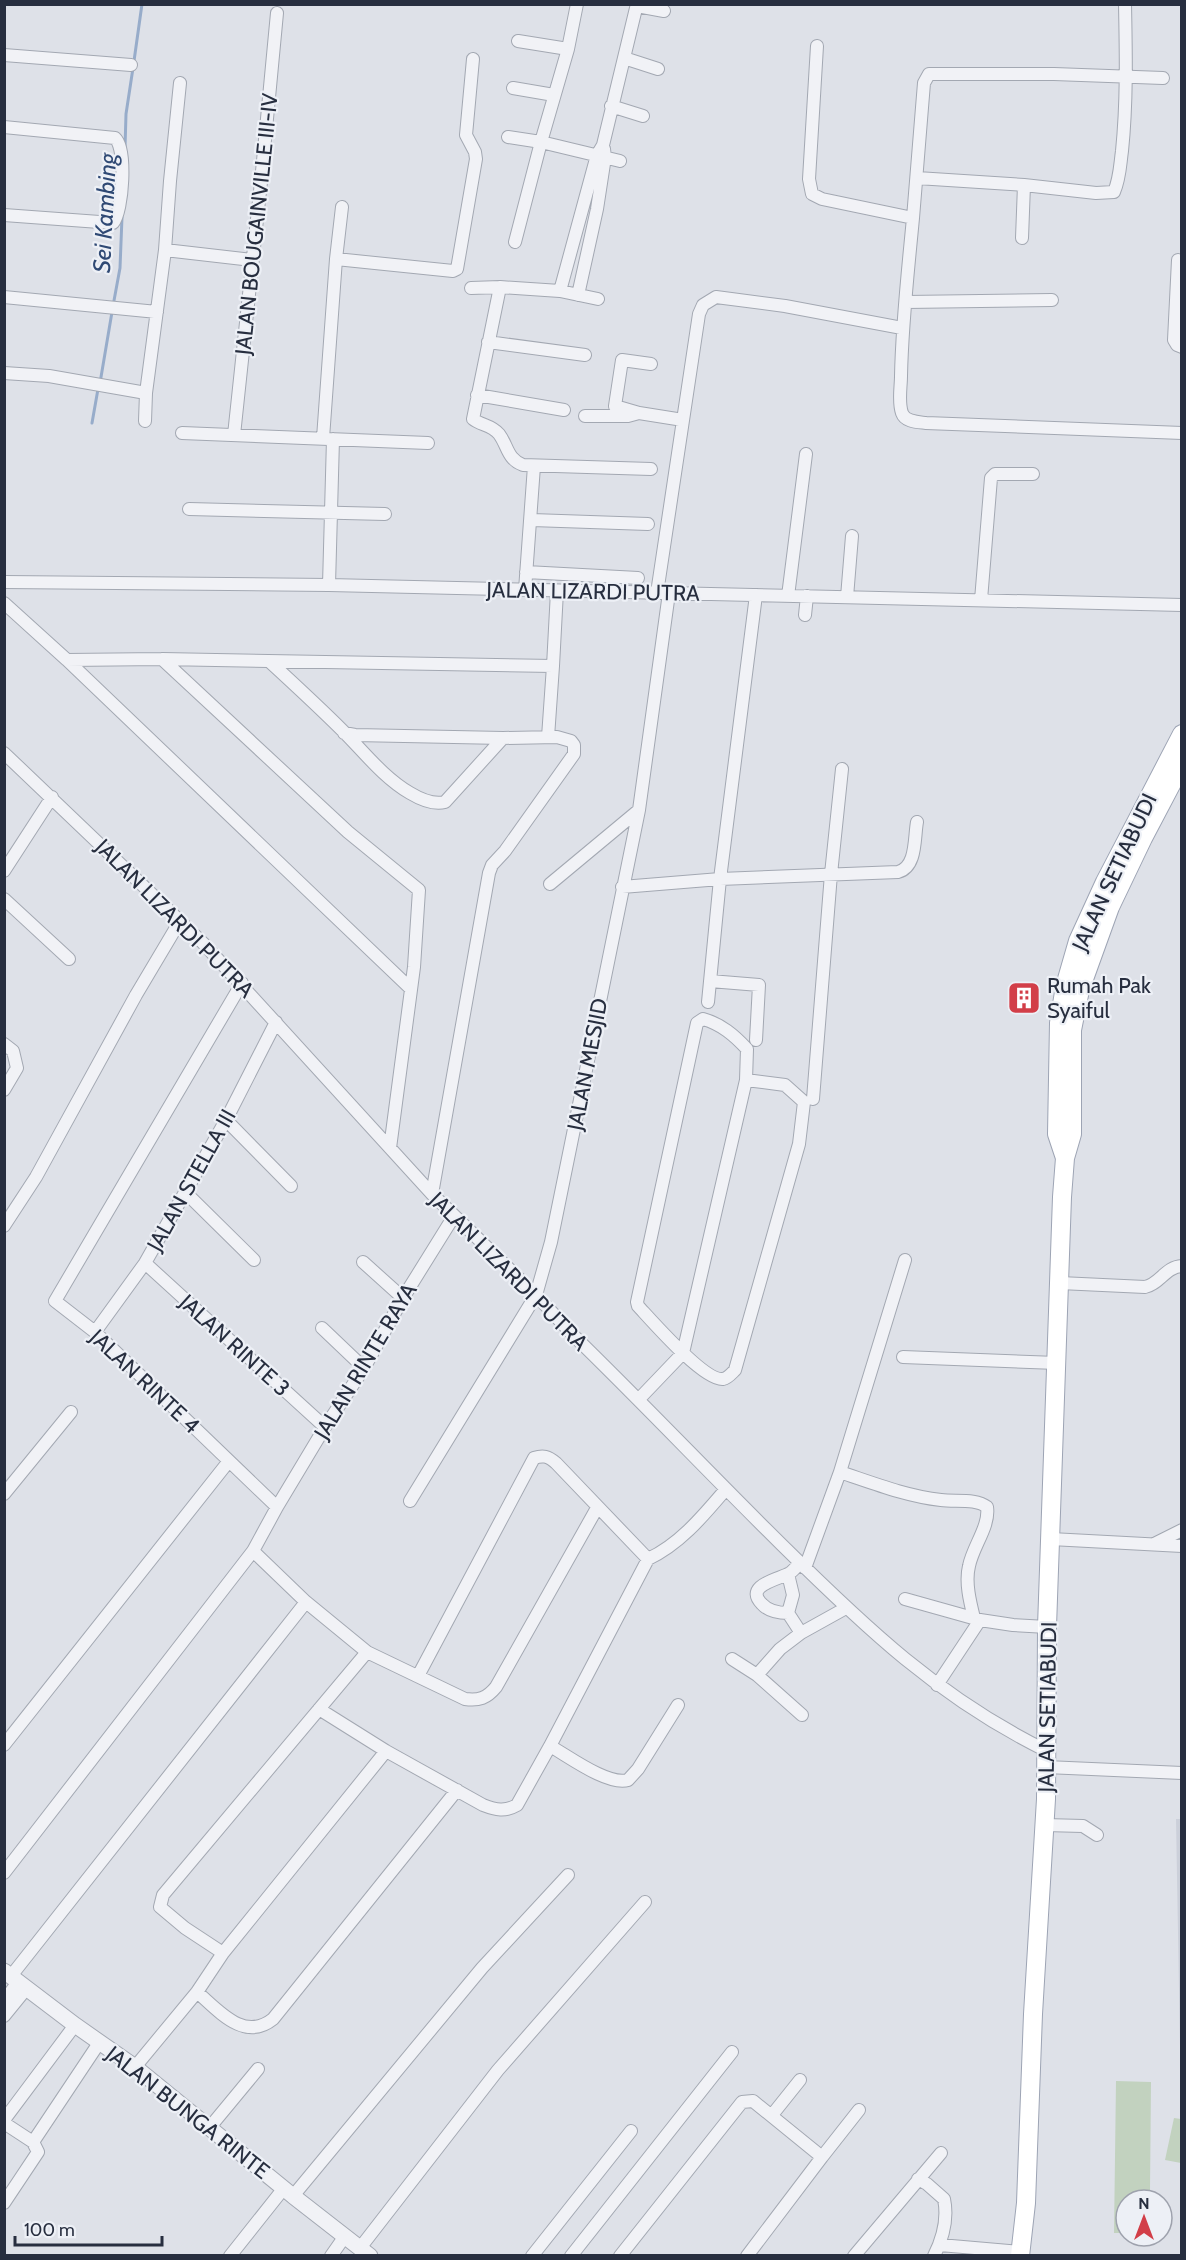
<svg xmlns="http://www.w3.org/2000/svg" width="1186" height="2260" font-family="Cabin,sans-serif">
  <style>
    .built { fill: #ccd0da }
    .grass { fill: #c2d2bf }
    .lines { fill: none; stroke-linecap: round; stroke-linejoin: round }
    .stream { stroke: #97acca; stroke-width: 3 }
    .minor-casing { stroke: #a3a8b2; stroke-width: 14 }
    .tertiary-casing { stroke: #a3a8b2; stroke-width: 17 }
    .primary-casing { stroke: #9da4b4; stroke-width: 20 }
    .minor { stroke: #f1f2f6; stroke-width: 12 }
    .tertiary { stroke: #f1f2f6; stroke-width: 15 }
    .primary { stroke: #fff; stroke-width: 18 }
    .labels { text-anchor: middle; stroke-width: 4.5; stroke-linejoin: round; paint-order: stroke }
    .street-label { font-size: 22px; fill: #272e3f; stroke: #edf0f6 }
    .poi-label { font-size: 22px; fill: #272e3f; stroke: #edf0f6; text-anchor: start }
    .water-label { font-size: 24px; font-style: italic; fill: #2f4974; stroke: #edf0f6 }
  </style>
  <rect width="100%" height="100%" fill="#dee1e8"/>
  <path class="built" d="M1176,1819H1182L1181,2103Z"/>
  <path class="grass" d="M1116,2081L1151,2082L1150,2190L1146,2200H1126V2233H1114Z
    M1174,2118L1181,2119V2163L1165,2160Z"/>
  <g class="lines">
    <path class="stream" d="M134,61L142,4
      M125,148L126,114L133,68
      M113,306L120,268L122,217
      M100,383L112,312
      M92,423L98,389"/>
    <g class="minor-casing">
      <path id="minor" d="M577,4L568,49L541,142L620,161
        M637,6L664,11
        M518,41L568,49
        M817,46L809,179L812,194L822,199L913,218C908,271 902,323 901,376C901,387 898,402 902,413C905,422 918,422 926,423L1182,433
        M4,55L131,65
        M624,58L658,69
        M513,88L554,95
        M611,106L643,116
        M4,127L115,138C127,149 123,211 113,223L4,215
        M508,137L541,142L515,242
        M917,178L1024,185L1096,193L1114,192C1120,178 1120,165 1122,151C1127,102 1126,54 1125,4
        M913,218L924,83L929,74H1054L1163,78
        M1022,238L1024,185
        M165,250L252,260
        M336,259L453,271L457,269L476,159L475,152L466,135L473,59
        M1178,260L1174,340L1177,345L1182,347
        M471,288L500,287
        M560,291L597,155L603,145L637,4
        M578,295L597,209L605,157L604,149
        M4,297L157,312
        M598,299L560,291L500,287L473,419C480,425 492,425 499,434C508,446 507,459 523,465L651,469
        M906,302L1052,300
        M488,342L585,355
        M4,373L49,376L146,393
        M477,395L564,410
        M639,413L615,406L622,360L651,364
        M585,416H628L639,413L683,420
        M145,421L146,393L165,250L170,181L180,83
        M182,433L428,443
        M234,435L261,182L277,13
        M323,438L336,259L342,207
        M189,509L385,514
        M532,520L648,524
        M526,572L638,578
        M4,582L329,585L1182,605
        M329,585L333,439
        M525,590L534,466
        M657,593L699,314L703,305L716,297L785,306L902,328
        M788,596L806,454
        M847,597L852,536
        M981,600L991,478L995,474H1033
        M4,603L67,660L411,989
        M805,615L807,596
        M162,659L348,832L419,890L414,967L390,1148
        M67,660L162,659L553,666L557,591
        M269,661C294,684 319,707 343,731C364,752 384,778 410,793C420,799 433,805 445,802L503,738
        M344,733L355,735L503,738L557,737L571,741L574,745V754L505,851L492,865L489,873L432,1194
        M548,737L553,666
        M4,753L203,943L432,1194L536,1295L573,1335C644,1404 712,1476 782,1545C865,1627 939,1698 1047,1751
        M4,871L52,797
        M550,884L639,810
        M622,887L720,879L898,872C917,867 914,838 917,822
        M4,899L69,959
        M710,981L759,985L756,1040
        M242,983L55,1301L95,1332L277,1507
        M708,1002L720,879L756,595
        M4,1044L13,1051L17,1068L4,1090
        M813,1099L831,874L842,769
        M226,1120L291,1186
        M185,1192L254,1260
        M4,1226L36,1177L136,995L180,921
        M905,1260L840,1472C873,1483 906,1496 941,1500C955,1502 976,1498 987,1507C990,1526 973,1546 969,1566C965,1582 970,1602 974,1618
        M363,1262L403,1298
        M145,1263L325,1427
        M1060,1283L1145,1287C1160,1284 1165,1267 1182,1266
        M322,1328L364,1368
        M95,1332L145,1263L226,1120L276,1022
        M903,1357L1057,1363
        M639,1399L683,1353L746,1080L747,1049C734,1035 721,1024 703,1019L697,1023L637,1302L638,1306C652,1321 704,1381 723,1379C728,1378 731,1374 735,1370L799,1144L804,1102L785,1085L746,1080
        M4,1494L71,1412
        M410,1501L536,1295L551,1242L639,810L669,593
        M1051,1539L1182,1546
        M1156,1543L1182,1530
        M253,1551L306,1602L367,1652L465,1699C479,1701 487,1698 496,1687L597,1508
        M805,1568L840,1472
        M788,1574L793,1595L788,1613L801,1633
        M905,1599L980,1620L1013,1625L1047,1627
        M788,1613C779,1613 768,1611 762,1604C743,1585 780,1579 790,1573C794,1570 797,1566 800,1563
        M732,1659L757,1675L780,1649L801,1633L846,1608
        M757,1675L802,1715
        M418,1676L534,1458C543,1455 548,1456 556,1463L648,1559
        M937,1685L980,1620
        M319,1709L386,1751L483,1805C496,1810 505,1812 517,1805L550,1746L648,1559C680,1544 703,1516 726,1489
        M4,1745L229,1461
        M550,1746C568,1756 608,1786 628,1780L638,1769L678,1705
        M1046,1767L1182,1773
        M1045,1825L1083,1826L1097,1835
        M4,1873L253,1551L277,1507L325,1427L364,1368L403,1298L454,1216
        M223,1953L386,1751
        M11,1976L306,1602
        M197,1992C219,2011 244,2042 273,2019L457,1790
        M4,2001L18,1982
        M4,2016L26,1989
        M135,2067L197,1992L223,1953L185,1928L160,1907L163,1895L367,1652
        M772,2115L800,2080
        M4,2120L75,2025
        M4,2123L33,2142L38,2152L4,2203
        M210,2127L258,2069
        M33,2142L99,2043
        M918,2179L927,2184L944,2199C948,2218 943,2238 934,2256
        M293,2196L482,1968L568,1875
        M940,2245L1020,2252
        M360,2248L498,2070L645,1902
        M230,2256L284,2188
        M331,2256L345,2236
        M532,2256L631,2131
        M571,2256L732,2052
        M620,2256L742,2102L753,2101L822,2157L859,2110
        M747,2256L822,2157
        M854,2256L941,2153"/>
    </g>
    <g class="tertiary-casing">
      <path id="tertiary" d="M4,1971L75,2025L135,2067L293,2196L370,2256"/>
    </g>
    <g class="primary-casing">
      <path id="primary" d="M1065,1158L1057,1134L1059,1023L1065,986L1078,941L1105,882L1182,734
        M1020,2256L1026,2203L1033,2014L1046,1799L1047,1627L1062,1197L1065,1158L1072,1134V1030L1080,990L1110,907L1143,838L1182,764"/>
    </g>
    <use href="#minor" class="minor"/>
    <use href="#tertiary" class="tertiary"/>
    <use href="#primary" class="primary"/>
  </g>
  <defs>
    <g id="building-square" transform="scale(1.725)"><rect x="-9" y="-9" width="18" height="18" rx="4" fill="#d23e48" stroke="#edf0f6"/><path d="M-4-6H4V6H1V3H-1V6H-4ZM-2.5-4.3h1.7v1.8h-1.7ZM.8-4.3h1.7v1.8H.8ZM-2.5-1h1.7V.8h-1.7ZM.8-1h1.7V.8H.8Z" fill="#fff"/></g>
  </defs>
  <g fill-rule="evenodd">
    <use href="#building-square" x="1024" y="998"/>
  </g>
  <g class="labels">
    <g class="street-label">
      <text transform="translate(256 224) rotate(-84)" y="8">JALAN BOUGAINVILLE III-IV</text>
      <text transform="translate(593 591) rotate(1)" y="8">JALAN LIZARDI PUTRA</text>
      <text transform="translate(1114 872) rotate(-65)" y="8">JALAN SETIABUDI</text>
      <text transform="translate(175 918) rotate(45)" y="8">JALAN LIZARDI PUTRA</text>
      <text transform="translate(587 1064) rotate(-79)" y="8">JALAN MESJID</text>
      <text transform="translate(191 1180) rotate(-61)" y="8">JALAN STELLA III</text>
      <text transform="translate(509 1271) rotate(45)" y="8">JALAN LIZARDI PUTRA</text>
      <text transform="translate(235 1345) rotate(42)" y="8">JALAN RINTE 3</text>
      <text transform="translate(365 1361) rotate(-59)" y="8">JALAN RINTE RAYA</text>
      <text transform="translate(145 1381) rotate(43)" y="8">JALAN RINTE 4</text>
      <text transform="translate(1047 1707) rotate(-89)" y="8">JALAN SETIABUDI</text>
      <text transform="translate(188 2112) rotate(38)" y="8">JALAN BUNGA RINTE</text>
    </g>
    <g class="poi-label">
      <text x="1047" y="993">Rumah Pak<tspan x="1047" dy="25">Syaiful</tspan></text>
    </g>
    <g class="water-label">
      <text transform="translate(105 213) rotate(-87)" y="8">Sei Kambing</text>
    </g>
  </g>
  <rect width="1186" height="2260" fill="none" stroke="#272e3f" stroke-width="12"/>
  <g transform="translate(1144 2218)"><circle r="28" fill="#edf0f6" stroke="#9ea2ad" stroke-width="1.5"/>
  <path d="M0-4.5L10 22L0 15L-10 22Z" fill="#d23e48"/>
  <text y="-9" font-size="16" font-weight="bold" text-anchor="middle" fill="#272e3f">N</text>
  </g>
  <path d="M15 2236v9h147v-9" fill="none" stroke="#272e3f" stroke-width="3"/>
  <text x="24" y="2236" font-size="18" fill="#272e3f" stroke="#edf0f6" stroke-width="4.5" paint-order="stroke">100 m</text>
</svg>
